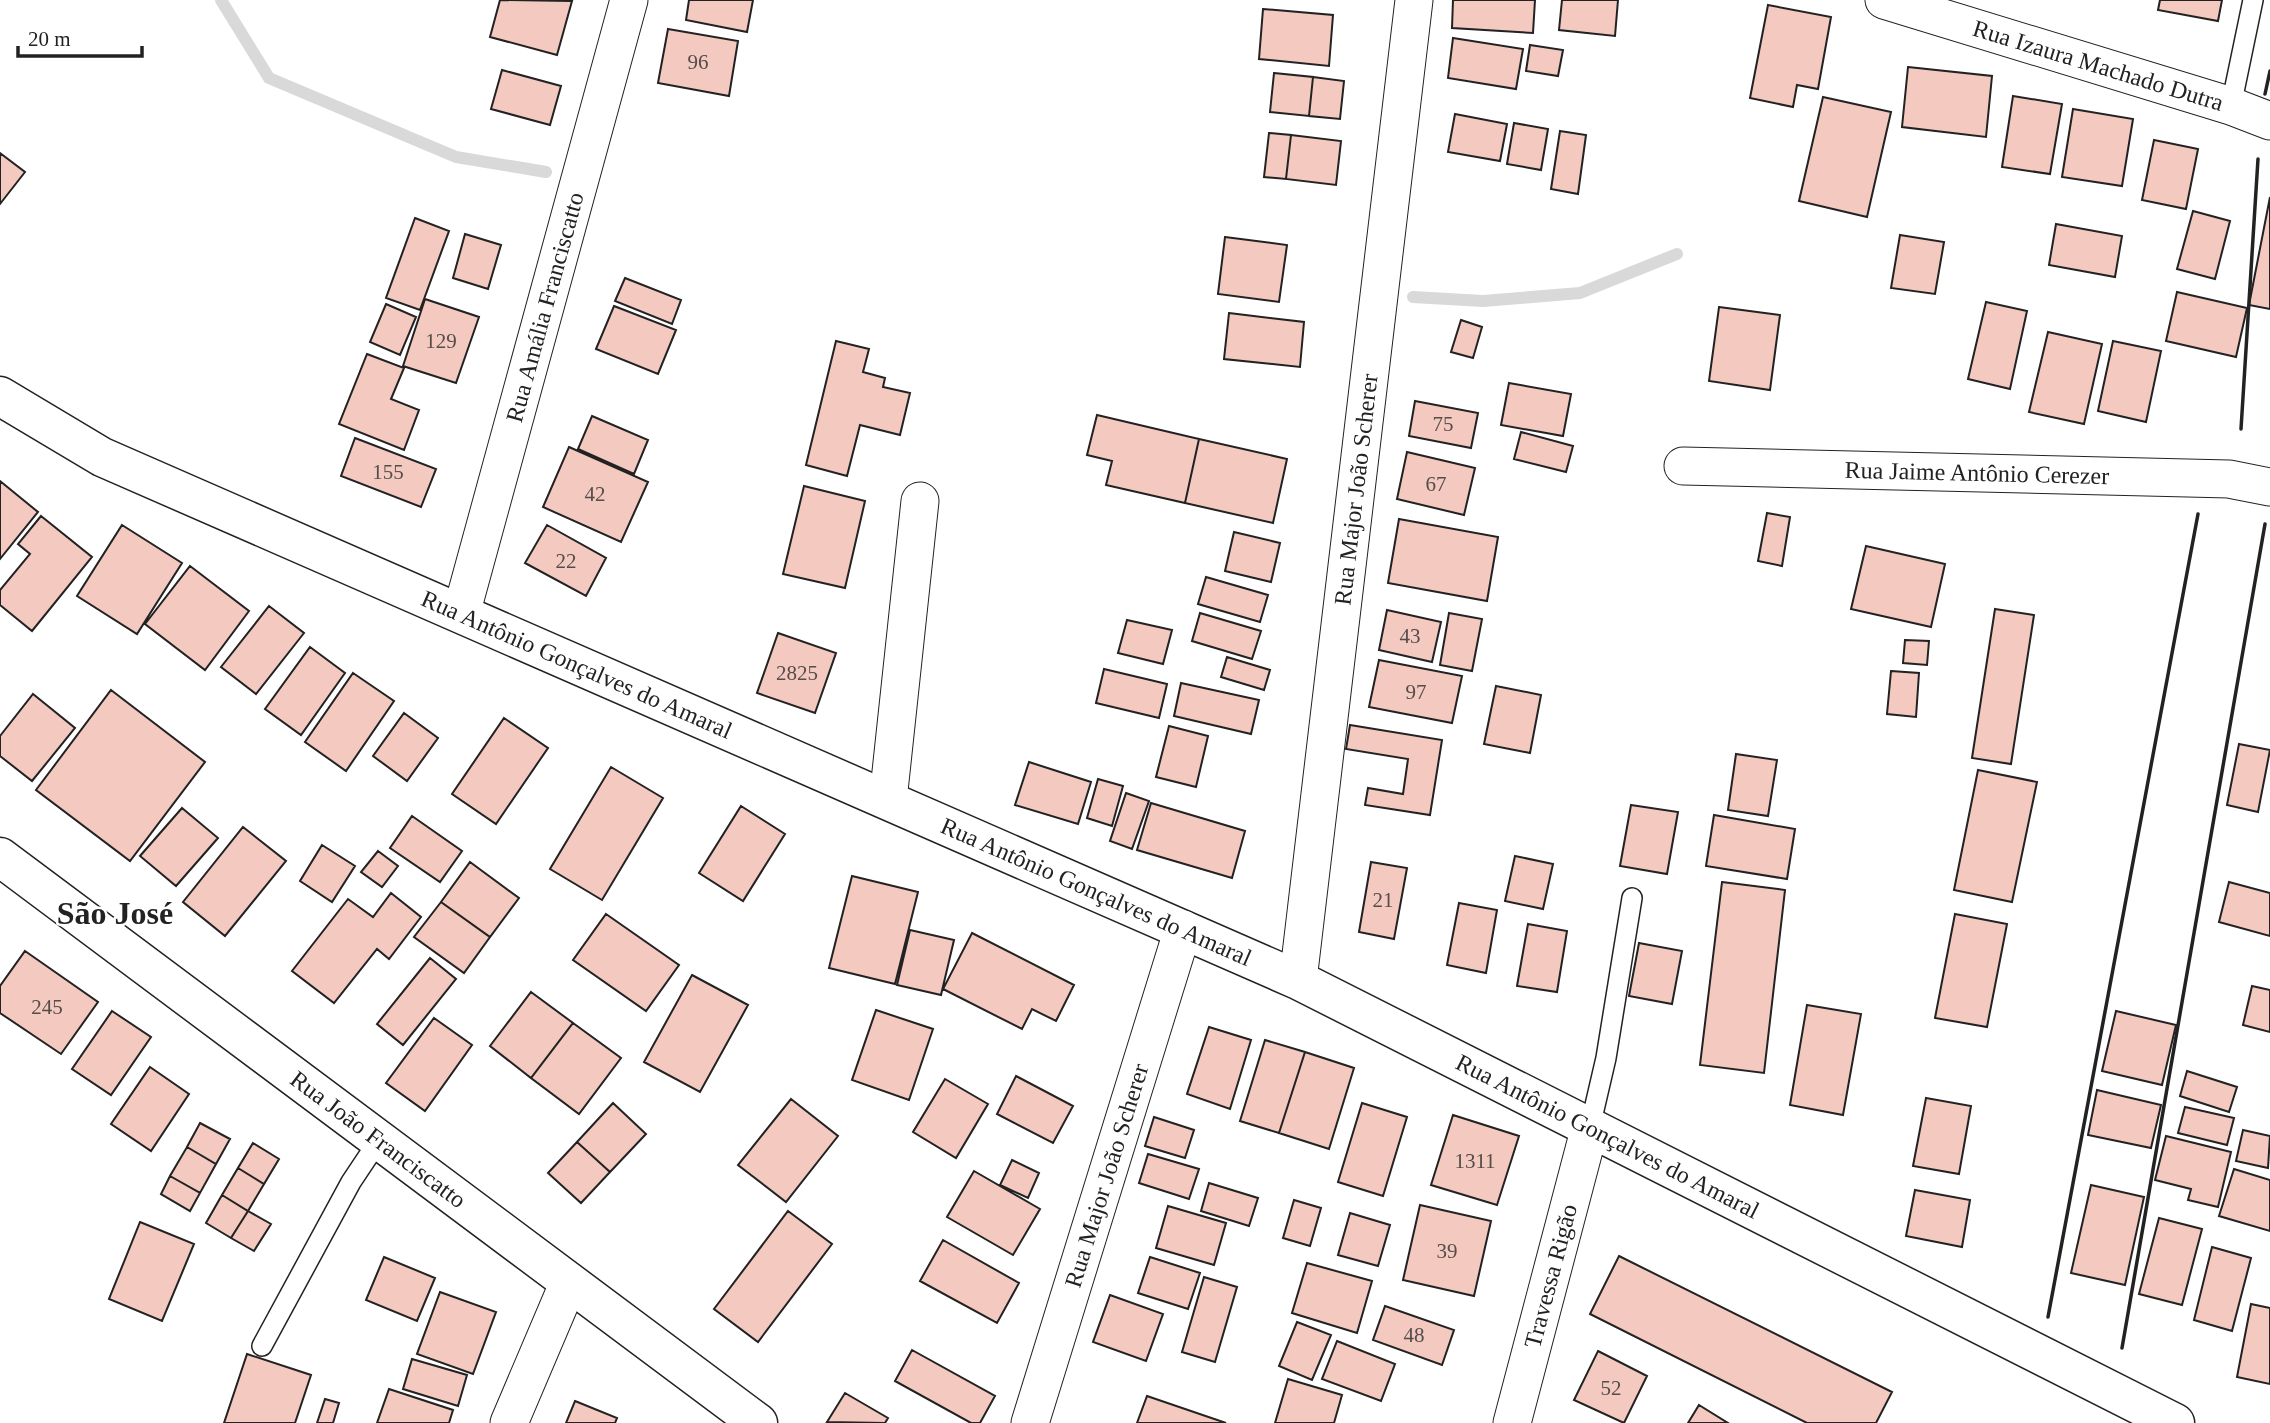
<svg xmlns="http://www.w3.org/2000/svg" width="2270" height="1423" font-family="'Times New Roman',serif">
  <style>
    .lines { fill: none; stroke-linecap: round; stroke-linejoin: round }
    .stream { stroke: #d9d9d9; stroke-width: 12 }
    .building { fill: #f3c9c0; stroke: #222; stroke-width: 2 }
    .lane-casing { stroke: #222; stroke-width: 22 }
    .street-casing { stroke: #222; stroke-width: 39 }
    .secondary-casing { stroke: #222; stroke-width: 41 }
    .lane { stroke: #fff; stroke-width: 19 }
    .street { stroke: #fff; stroke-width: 37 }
    .secondary { stroke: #fff; stroke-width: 38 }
    .wall { stroke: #222; stroke-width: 3.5 }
    .labels { text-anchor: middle; stroke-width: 5; stroke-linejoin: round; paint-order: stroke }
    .number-label { font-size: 21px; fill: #564c4a }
    .street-label { font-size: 24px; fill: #222; stroke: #fff }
    .district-label { font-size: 32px; font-weight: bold; fill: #222; stroke: #fff }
  </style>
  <rect width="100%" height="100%" fill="#fff"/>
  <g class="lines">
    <path class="stream" d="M221,0L269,78L456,157L546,172
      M1413,297L1483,301L1580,293L1677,254"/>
  </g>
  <path class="building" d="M500,0L572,1L557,55L490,37Z
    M689,0H753L747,32L686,20Z
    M1453,0H1535L1533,33L1452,28Z
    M1562,0H1618L1615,36L1559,30Z
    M2160,0H2222L2218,21L2158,10Z
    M1768,5L1831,17L1818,89L1797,85L1793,107L1750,98Z
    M1263,9L1333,15L1329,66L1259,59Z
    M668,29L738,41L729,96L658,83Z
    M1453,38L1523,49L1516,89L1448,78Z
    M1530,45L1563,50L1558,76L1526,71Z
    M1908,67L1992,76L1986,137L1902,127Z
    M502,70L561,86L550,125L491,109Z
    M1274,73L1313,77L1309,116L1270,112Z
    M1313,77L1344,81L1340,119L1309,116Z
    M2013,96L2062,104L2050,174L2002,167Z
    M1823,97L1891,112L1867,217L1799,201Z
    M2073,109L2133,119L2122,186L2062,177Z
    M1455,114L1507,124L1500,161L1448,152Z
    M1514,123L1548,129L1541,170L1507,164Z
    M1560,131L1586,135L1578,194L1551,189Z
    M1269,133L1291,135L1286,179L1264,177Z
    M1291,135L1341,141L1336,185L1286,179Z
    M2154,140L2198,149L2186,209L2142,200Z
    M0,153L25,172L0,204Z
    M2270,197V309L2249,305Z
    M2193,211L2230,221L2215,279L2177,269Z
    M415,218L449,231L420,310L386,298Z
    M2056,224L2122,236L2115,277L2049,265Z
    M465,234L501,245L488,289L453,278Z
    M1900,235L1944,242L1935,294L1891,288Z
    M1225,237L1287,245L1279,302L1218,294Z
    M625,278L681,300L672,324L615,301Z
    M2177,292L2247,308L2236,357L2166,341Z
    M425,299L479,317L456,383L403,366Z
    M1986,302L2027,311L2010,389L1968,379Z
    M386,304L416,317L400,355L370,342Z
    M614,306L676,330L658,374L596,349Z
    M1719,307L1780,315L1770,390L1709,381Z
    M1229,313L1304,322L1300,367L1224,359Z
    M1461,320L1482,327L1473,358L1451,352Z
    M2048,332L2102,344L2084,424L2029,412Z
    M836,341L869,349L863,372L885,378L883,387L910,393L900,435L860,425L847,476L806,465Z
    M2113,341L2161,351L2146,422L2098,411Z
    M367,354L404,368L391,399L419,410L404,450L339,424Z
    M1509,383L1571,394L1563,436L1501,425Z
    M1415,401L1478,413L1471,448L1409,436Z
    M1097,415L1199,439L1185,503L1106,485L1112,461L1087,455Z
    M592,416L648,440L634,474L578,449Z
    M1521,432L1573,446L1566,472L1514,459Z
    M355,438L436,469L421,507L341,476Z
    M1199,439L1287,459L1273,523L1185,503Z
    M569,447L648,482L621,542L543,507Z
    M1407,452L1475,468L1464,515L1397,499Z
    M0,481L38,512L0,559Z
    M804,486L865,501L845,588L783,574Z
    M1767,513L1790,517L1782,566L1758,561Z
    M41,516L92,557L32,631L0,605V590L30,554L18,544Z
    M1399,519L1498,537L1487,601L1388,583Z
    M122,525L182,563L137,634L77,596Z
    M547,525L606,558L586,596L525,563Z
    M1234,532L1280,543L1271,582L1225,571Z
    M1866,546L1945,564L1931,627L1851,609Z
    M190,566L249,611L205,670L145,624Z
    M1206,577L1268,595L1260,622L1198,604Z
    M269,606L304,633L256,694L221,667Z
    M1995,609L2034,615L2011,764L1972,758Z
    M1387,610L1441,622L1432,662L1379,650Z
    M1200,613L1261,631L1252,659L1192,641Z
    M1449,613L1482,619L1472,671L1440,665Z
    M1127,620L1172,630L1163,664L1118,653Z
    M778,633L836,653L815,713L757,693Z
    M1905,640L1929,641L1927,665L1903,663Z
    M310,647L345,673L301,735L265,709Z
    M1227,657L1270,670L1264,690L1221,677Z
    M1379,660L1462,676L1452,723L1369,707Z
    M1104,669L1167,684L1159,718L1096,703Z
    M1891,671L1919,673L1916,717L1887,714Z
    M353,673L394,701L346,771L305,742Z
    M1181,683L1259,700L1251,734L1174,716Z
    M1496,686L1541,695L1530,753L1484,744Z
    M111,690L205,762L130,861L36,790Z
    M33,694L75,728L32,781L0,756V736Z
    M404,713L438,738L407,781L373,756Z
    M504,718L548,748L496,824L452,794Z
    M1350,725L1442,740L1430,815L1365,805L1368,788L1403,794L1408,759L1346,749Z
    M1169,726L1208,736L1196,787L1156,777Z
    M2239,744L2270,750L2258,812L2227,805Z
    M1736,754L1777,760L1768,816L1728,810Z
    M1029,762L1091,782L1078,824L1015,805Z
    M611,767L663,798L602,900L550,869Z
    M1978,770L2037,782L2012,902L1954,890Z
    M1098,779L1123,786L1112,826L1087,818Z
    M1126,793L1149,801L1132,849L1110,841Z
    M1151,803L1245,831L1232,878L1137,850Z
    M1631,805L1678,812L1667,874L1620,866Z
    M741,806L785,834L743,901L699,873Z
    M182,808L218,838L176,886L140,856Z
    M1714,815L1795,829L1787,879L1706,866Z
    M412,816L462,851L440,882L390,848Z
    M243,827L286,861L225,936L183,902Z
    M322,845L355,866L332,902L300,881Z
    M378,851L398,866L382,887L361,872Z
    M1515,856L1553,864L1543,909L1505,901Z
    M470,862L519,898L490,937L441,902Z
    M1371,862L1407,868L1394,939L1359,932Z
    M852,876L918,892L895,984L829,968Z
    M1722,882L1785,890L1764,1073L1700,1065Z
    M2229,882L2270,893V936L2219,922Z
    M391,893L421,917L389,959L377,949L334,1003L292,971L348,899L373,917Z
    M441,902L490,937L464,973L414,937Z
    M1459,903L1497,910L1486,973L1447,965Z
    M606,914L679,965L646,1011L573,960Z
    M1955,914L2007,924L1987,1027L1935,1018Z
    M1528,924L1567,931L1557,992L1517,986Z
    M910,930L954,940L941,995L897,985Z
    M972,933L1074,985L1056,1021L1032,1009L1022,1029L943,989Z
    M1639,943L1682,951L1672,1004L1629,996Z
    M25,951L98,1002L61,1054L0,1013V986Z
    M430,958L456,979L403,1045L377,1024Z
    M692,975L748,1005L700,1092L644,1062Z
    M2252,986L2270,990V1032L2243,1025Z
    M531,992L573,1023L531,1078L490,1046Z
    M1807,1005L1861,1014L1843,1115L1790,1105Z
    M876,1010L933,1029L909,1100L852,1080Z
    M112,1011L151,1037L111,1095L72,1069Z
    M2116,1011L2176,1025L2162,1085L2102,1071Z
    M434,1018L472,1045L425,1111L386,1083Z
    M573,1023L621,1058L579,1114L531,1078Z
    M1209,1027L1251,1040L1230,1109L1187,1094Z
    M1265,1040L1305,1052L1279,1133L1240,1121Z
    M1305,1052L1354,1068L1329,1149L1279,1133Z
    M150,1067L189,1094L151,1151L111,1124Z
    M2187,1071L2237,1087L2229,1112L2180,1096Z
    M1016,1076L1073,1106L1053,1143L997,1114Z
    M945,1079L988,1104L956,1158L913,1132Z
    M2097,1090L2161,1105L2151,1148L2088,1135Z
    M1926,1098L1971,1106L1959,1174L1913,1166Z
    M791,1099L838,1136L786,1202L738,1165Z
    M613,1103L646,1134L610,1172L577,1142Z
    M1362,1103L1407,1117L1383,1196L1338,1182Z
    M2185,1107L2234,1118L2227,1145L2178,1133Z
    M1453,1115L1519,1136L1497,1205L1431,1185Z
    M1154,1117L1194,1130L1185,1158L1145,1146Z
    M200,1123L230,1139L216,1164L187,1147Z
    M2243,1130L2270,1136L2268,1168L2236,1161Z
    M2166,1136L2231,1152L2218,1207L2188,1200L2191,1189L2155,1180Z
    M577,1142L610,1172L581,1203L548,1173Z
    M253,1143L279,1159L264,1184L238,1168Z
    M187,1147L216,1164L200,1193L170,1176Z
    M1148,1154L1199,1169L1189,1199L1139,1183Z
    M1012,1160L1039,1173L1028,1198L1000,1185Z
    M238,1168L264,1184L248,1211L222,1195Z
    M2234,1169L2270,1180V1231L2219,1216Z
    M974,1171L1040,1209L1013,1255L947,1217Z
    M170,1176L200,1193L190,1211L161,1194Z
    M1209,1183L1258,1198L1249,1226L1201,1211Z
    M2091,1185L2144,1197L2125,1285L2071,1273Z
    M1915,1190L1970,1200L1962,1247L1906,1236Z
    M222,1195L248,1211L231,1238L206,1223Z
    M1294,1200L1321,1208L1310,1246L1283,1238Z
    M1420,1205L1491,1221L1474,1296L1403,1280Z
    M1168,1206L1226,1223L1214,1265L1156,1248Z
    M248,1211L271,1224L254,1251L231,1238Z
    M788,1211L832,1244L758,1342L714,1309Z
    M1350,1213L1390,1225L1378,1266L1338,1255Z
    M2159,1218L2202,1229L2182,1305L2139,1294Z
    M140,1222L194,1244L162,1321L109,1299Z
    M943,1240L1019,1283L997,1323L920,1281Z
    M2212,1247L2251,1258L2232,1331L2194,1320Z
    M1619,1256L1892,1392L1876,1423H1807L1590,1314Z
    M384,1257L435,1278L417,1321L366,1300Z
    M1150,1257L1200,1273L1188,1309L1138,1293Z
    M1307,1263L1372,1281L1357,1333L1292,1313Z
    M1204,1277L1237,1287L1215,1362L1182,1352Z
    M440,1292L496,1312L473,1374L417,1354Z
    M1110,1295L1163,1314L1146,1361L1093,1342Z
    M2251,1304L2270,1308V1384L2237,1377Z
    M1385,1306L1454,1330L1442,1365L1373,1340Z
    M1297,1322L1331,1335L1312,1380L1279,1366Z
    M1337,1341L1395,1364L1381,1401L1322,1379Z
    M912,1350L995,1396L980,1423H971L895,1381Z
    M1598,1351L1647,1376L1624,1423L1574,1400Z
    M247,1354L311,1375L295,1423H224Z
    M412,1359L467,1375L458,1406L403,1389Z
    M1288,1379L1342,1395L1334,1423H1275Z
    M389,1389L453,1410L449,1423H377Z
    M845,1393L888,1418L885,1423L827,1422Z
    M1147,1396L1226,1423H1137Z
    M325,1399L339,1403L333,1423H317Z
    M575,1401L617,1418L615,1423H566Z
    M1699,1405L1728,1423H1688Z"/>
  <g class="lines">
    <g class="lane-casing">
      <path id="lane" d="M2231,106L2253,0
        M1590,1127L1606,1058L1632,898
        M262,1346L351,1182L379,1140"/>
    </g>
    <g class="street-casing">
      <g id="street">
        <path id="s1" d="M1884,0L2231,106L2270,121"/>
        <path id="s2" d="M1683,466L2229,479L2270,487"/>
        <path id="s3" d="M461,614L629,0"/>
        <path d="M888,800L920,501"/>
        <path id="s4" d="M1298,980L1414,0"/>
        <path d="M509,1423L569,1282"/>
        <path id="s5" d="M1030,1423L1183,929"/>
        <path id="s6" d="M1512,1423L1590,1127"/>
      </g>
    </g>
    <g class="secondary-casing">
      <g id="secondary">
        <path id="s7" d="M0,396L102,457L1298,980L2175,1423"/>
        <path id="s8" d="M0,857L758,1423"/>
      </g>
    </g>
    <use href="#lane" class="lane"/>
    <use href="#street" class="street"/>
    <use href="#secondary" class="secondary"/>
    <path class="wall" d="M2265,94L2270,71
      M2241,429L2258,159
      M2048,1317L2198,514
      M2122,1348L2265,524"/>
  </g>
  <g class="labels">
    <g class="number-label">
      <text x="698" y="69">96</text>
      <text x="441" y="348">129</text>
      <text x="1443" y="431">75</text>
      <text x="388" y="479">155</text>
      <text x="1436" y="491">67</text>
      <text x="595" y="501">42</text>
      <text x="566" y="568">22</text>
      <text x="1410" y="643">43</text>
      <text x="797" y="680">2825</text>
      <text x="1416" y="699">97</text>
      <text x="1383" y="907">21</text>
      <text x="47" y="1014">245</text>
      <text x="1475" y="1168">1311</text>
      <text x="1447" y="1258">39</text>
      <text x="1414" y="1342">48</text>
      <text x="1611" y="1395">52</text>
    </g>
    <g class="street-label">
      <text dy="8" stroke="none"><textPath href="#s1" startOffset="224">Rua Izaura Machado Dutra</textPath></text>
      <text dy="8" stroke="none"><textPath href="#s3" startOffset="318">Rua Amália Franciscatto</textPath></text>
      <text dy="8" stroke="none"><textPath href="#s2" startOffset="294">Rua Jaime Antônio Cerezer</textPath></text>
      <text dy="8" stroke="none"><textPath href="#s4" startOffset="494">Rua Major João Scherer</textPath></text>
      <text dy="8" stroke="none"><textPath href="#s7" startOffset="637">Rua Antônio Gonçalves do Amaral</textPath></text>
      <text dy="8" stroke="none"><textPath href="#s7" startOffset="1204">Rua Antônio Gonçalves do Amaral</textPath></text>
      <text dy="8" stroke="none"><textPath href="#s7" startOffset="1771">Rua Antônio Gonçalves do Amaral</textPath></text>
      <text dy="8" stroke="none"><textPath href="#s8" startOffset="472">Rua João Franciscatto</textPath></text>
      <text dy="8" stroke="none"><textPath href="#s5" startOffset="259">Rua Major João Scherer</textPath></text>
      <text dy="8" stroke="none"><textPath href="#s6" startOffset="152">Travessa Rigão</textPath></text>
    </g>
    <g class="district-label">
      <text x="115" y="924">São José</text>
    </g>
  </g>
  <path d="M18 46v10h124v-10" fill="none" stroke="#222222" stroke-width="3.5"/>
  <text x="28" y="46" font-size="21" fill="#222222" stroke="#ffffff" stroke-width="5" paint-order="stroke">20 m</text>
</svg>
